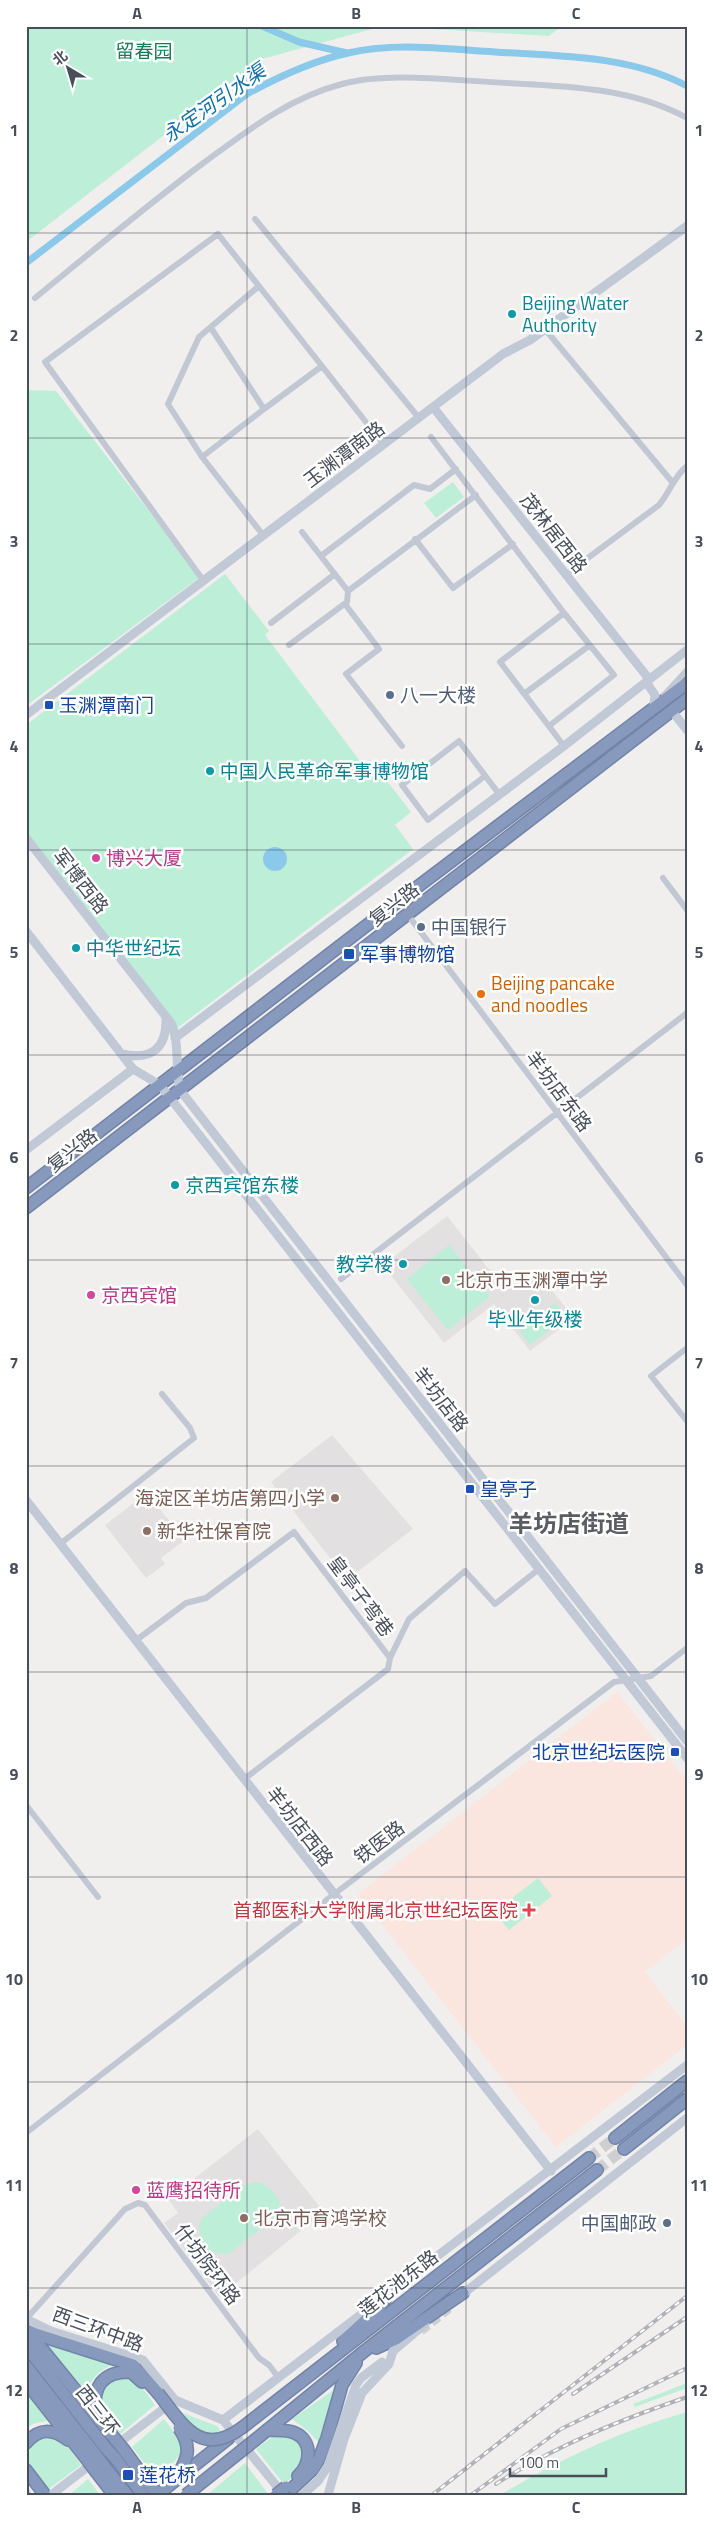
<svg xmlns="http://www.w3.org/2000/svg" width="713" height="2521" font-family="'Titillium Web','Noto Sans SC',sans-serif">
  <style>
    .education { fill: #e2e0e0 }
    .medical { fill: #fae5df }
    .green { fill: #bdeed7 }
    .water { fill: #8bc9ea }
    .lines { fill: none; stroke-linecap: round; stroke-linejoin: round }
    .canal { stroke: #8bc9ea; stroke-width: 7 }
    .secondary-tunnel { stroke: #cfcfd1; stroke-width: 9; stroke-dasharray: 9 4.5; stroke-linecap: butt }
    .highway-tunnel { stroke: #cfcfd1; stroke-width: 11; stroke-dasharray: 11 5.5; stroke-linecap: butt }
    .highway-casing { stroke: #7284a8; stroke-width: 14 }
    .street { stroke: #c2c8d3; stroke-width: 6 }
    .secondary { stroke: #c1c9d7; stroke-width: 9 }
    .highway { stroke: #8799bc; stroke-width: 11 }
    .rail-casing { stroke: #b0b2b8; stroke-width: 4 }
    .rail { stroke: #fff; stroke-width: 2; stroke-dasharray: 5.5; stroke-linecap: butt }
    .highway-bridge-casing { stroke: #7284a8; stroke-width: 14; stroke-linecap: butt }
    .highway-bridge { stroke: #8799bc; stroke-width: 11 }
    .grid { fill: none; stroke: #474f5b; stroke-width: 1; stroke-opacity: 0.55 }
    .culture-dot { fill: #0f9aa8; stroke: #fff; stroke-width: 2 }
    .service-dot { fill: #5c6f8a; stroke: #fff; stroke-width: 2 }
    .transit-dot { fill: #1a4fb4; stroke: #fff; stroke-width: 2 }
    .hotel-dot { fill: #d1479c; stroke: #fff; stroke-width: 2 }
    .food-dot { fill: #e8710a; stroke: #fff; stroke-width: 2 }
    .education-dot { fill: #8d6e63; stroke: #fff; stroke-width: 2 }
    .health-dot { fill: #e0444e; stroke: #fff; stroke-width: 2 }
    .labels { text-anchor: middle; stroke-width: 5; stroke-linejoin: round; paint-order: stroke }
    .park-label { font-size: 19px; fill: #197b58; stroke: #fff }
    .culture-label { font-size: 19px; fill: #0d838f; stroke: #fff; text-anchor: start }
    .street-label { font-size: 19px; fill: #474f5b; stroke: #fff }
    .service-label { font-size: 19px; fill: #4e5e75; stroke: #fff; text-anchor: start }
    .transit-label { font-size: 19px; fill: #164399; stroke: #fff; text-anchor: start }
    .hotel-label { font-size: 19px; fill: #b23c85; stroke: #fff; text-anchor: start }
    .food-label { font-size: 19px; fill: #c56008; stroke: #fff; text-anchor: start }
    .education-label { font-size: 19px; fill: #785e54; stroke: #fff; text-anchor: start }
    .health-label { font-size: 19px; fill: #be3a42; stroke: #fff; text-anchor: end }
    .water-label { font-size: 20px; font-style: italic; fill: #1071a5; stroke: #fff }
    .district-label { font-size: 24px; font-weight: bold; fill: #5b5d63; stroke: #fff }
    .neatline { fill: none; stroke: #474f5b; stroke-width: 2 }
    .grid-label { font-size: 16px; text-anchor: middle; font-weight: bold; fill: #474f5b }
  </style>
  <rect width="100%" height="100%" fill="#f1efee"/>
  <path class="education" d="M447,1216L506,1291L535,1269L574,1318L530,1351L494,1304L444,1343L383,1265Z
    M332,1435L413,1529L347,1580L271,1482Z
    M147,1493L171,1523L176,1520L189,1537L161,1558L165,1564L146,1578L105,1525Z
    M258,2129L324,2212L219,2297L164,2223L178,2213L168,2199Z"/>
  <path class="medical" d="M617,1692L687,1781V1939L645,1972L687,2026V2045L556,2147L358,1894Z"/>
  <path class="green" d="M26,26H562L549,36L383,26L262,59L26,242Z
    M26,390L56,391L200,577L26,706Z
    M453,482L464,497L436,518L424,503Z
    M225,574L269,631L265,635L366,769L374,764L411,812L395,825L413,849L176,1029L26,833V725Z
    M449,1245L490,1296L448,1330L407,1279Z
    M555,1303L567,1317L530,1345L519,1331Z
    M538,1878L552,1896L509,1930L494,1912Z
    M253,2182C266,2182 273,2190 280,2202L277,2214L269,2222L231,2252L225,2254L212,2252L201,2241L199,2227L201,2219L241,2187Z
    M44,2343L116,2364C100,2369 89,2379 87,2396Z
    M118,2376L135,2378L155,2405L119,2435C101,2412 87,2396 118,2376Z
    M687,2383V2388L635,2407L633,2404Z
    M26,2390L50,2420L33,2424L26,2429Z
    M332,2391L335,2395L322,2442L319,2443L309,2432L292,2419Z
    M178,2411L217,2426L221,2431L209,2435L198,2434Z
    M687,2412V2495H500C560,2459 620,2431 687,2412Z
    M164,2419C189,2451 186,2454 155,2477L132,2447Z
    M42,2434L63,2440L81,2465L46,2491L26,2465L29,2446Z
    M275,2435C293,2435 301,2441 306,2457L294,2476L284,2484L256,2449Z
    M245,2463L269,2495H207Z
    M88,2479L100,2495H69Z"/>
  <path class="water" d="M263 859a12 12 0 1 1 24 0a12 12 0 1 1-24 0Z"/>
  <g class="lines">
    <path class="canal" d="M262,26L299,42L347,53
      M26,263L247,94C278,77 312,61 348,53C396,42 445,49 495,52C558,56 629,55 687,86"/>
    <path class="secondary-tunnel" d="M421,2331L452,2306"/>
    <path class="highway-tunnel" d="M589,2158L615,2138
      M597,2170L624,2149"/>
    <g class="highway-casing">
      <path id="highway" d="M26,1188L371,922L687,683
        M26,1208L687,699
        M615,2138L687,2081
        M624,2149L687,2099
        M26,2331L133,2365L158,2393
        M29,2333L115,2439
        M343,2341L379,2308L387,2296
        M26,2346L105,2447
        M376,2348L396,2339L463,2293
        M26,2366L96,2455
        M26,2382L88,2461
        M96,2414C92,2387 102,2371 131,2372L142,2382
        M243,2427L589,2158
        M267,2430C275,2431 286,2429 295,2433C313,2441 311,2464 298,2476
        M255,2440L362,2353L597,2170
        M26,2443C39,2428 52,2428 68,2440
        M124,2450L157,2495L229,2438
        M116,2459L143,2495
        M105,2467L127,2495
        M26,2470L45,2495
        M97,2473L114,2495
        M285,2495L313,2469L319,2459L327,2438L342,2385L356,2363"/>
    </g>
    <path class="street" d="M255,219L419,418
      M259,286L199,337L168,404L202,457L263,535
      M35,298C90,253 145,207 202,164C246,132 288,98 342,84C389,71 457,81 507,83C567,86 633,88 687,118
      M544,328L673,483
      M264,409L322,366
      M431,437L564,613L500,662L564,746
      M202,457L264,409L211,328
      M302,532L348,591L476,495
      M415,539L453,588L513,544
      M321,556L414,485L430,489L456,469
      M565,575L659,505C670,492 674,476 687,466
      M203,580L45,362L218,234L384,445
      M345,604L379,649L346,674L402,746
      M271,623L335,574
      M289,645L347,602L348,591
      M524,694L590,645
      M664,695L687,670
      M549,726L614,675L564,613
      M485,776L428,820L402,785L459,741L499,794
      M663,878L687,910
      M408,915L687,1285
      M341,1279L687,1013
      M687,1348L651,1376L687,1421
      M60,1544L194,1438L190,1428L162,1394
      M135,1641L186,1603L206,1598L294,1532L390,1658L409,1619L465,1571L495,1604L539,1569
      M243,1780L388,1669L390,1658
      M26,1805L98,1897
      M26,2133L333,1895L614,1682L651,1676L687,1648
      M26,2319L125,2209L138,2203L145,2205L259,2358L269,2365L278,2377"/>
    <path class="secondary" d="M433,407L649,679
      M646,682L655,695L654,704
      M672,711L687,730
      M26,715L503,354L530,340L687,226
      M26,838L171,1023C180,1043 175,1068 180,1090L687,1741
      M26,931L133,1069L160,1085L687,1758
      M175,1038L564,746L687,650
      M122,1054C153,1061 167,1047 166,1017
      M26,1150L133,1069
      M26,1500L551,2171
      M459,2297L687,2118
      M26,2319L51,2331L143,2360L175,2400L223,2420L284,2495
      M223,2420L687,2065
      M26,2493L27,2495
      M51,2495L171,2403
      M302,2495L318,2481L328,2466L356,2385L361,2378L382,2362
      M328,2495L344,2439L362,2393L389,2364L393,2351L425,2324"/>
    <use href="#highway" class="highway"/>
    <g class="rail-casing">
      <path id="rail" d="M573,2394L687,2317
        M496,2484C555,2446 620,2420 687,2397
        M432,2495L687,2296
        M471,2495L561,2429L687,2368"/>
    </g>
    <use href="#rail" class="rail"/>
    <g class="highway-bridge-casing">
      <path id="highway-bridge" d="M158,2393C183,2425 201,2459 243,2427
        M115,2439L124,2450
        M105,2447L116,2459
        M96,2455L105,2467
        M88,2461L97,2473
        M175,2481C186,2460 194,2450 179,2428
        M186,2495L255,2440
        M276,2495L286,2487"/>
    </g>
    <use href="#highway-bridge" class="highway-bridge"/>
  </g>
  <path class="grid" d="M247,26V2495M466,26V2495M26,233H687M26,438H687M26,644H687M26,850H687M26,1055H687M26,1260H687M26,1466H687M26,1672H687M26,1877H687M26,2082H687M26,2288H687"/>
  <g class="culture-dot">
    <circle cx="512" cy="314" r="5"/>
    <circle cx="210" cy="771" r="5"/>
    <circle cx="76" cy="948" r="5"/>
    <circle cx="175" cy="1185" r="5"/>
    <circle cx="403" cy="1264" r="5"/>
    <circle cx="535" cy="1300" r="5"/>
  </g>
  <g class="service-dot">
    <circle cx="390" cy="695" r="5"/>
    <circle cx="421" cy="927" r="5"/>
    <circle cx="667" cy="2223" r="5"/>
  </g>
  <g class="transit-dot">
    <rect x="44" y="700" width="10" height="10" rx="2.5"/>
    <rect x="343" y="948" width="12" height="12" rx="2.5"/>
    <rect x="465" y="1484" width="10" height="10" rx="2.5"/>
    <rect x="670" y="1747" width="10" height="10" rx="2.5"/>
    <rect x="122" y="2469" width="12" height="12" rx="2.5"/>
  </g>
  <g class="hotel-dot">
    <circle cx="96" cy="858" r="5"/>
    <circle cx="91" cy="1295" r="5"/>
    <circle cx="136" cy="2190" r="5"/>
  </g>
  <circle class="food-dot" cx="481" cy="994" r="5"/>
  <g class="education-dot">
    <circle cx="446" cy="1280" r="5"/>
    <circle cx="335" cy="1498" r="5"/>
    <circle cx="147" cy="1531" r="5"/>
    <circle cx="244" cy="2218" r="5"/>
  </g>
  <path class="health-dot" d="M526.5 1902.5h5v5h5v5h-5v5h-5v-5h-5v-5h5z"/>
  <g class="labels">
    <g class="park-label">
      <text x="144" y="58">留春园</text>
    </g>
    <g class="culture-label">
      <text x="522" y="310">Beijing Water<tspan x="522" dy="22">Authority</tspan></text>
      <text x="220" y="778">中国人民革命军事博物馆</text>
      <text x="86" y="955">中华世纪坛</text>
      <text x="185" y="1192">京西宾馆东楼</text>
      <text x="393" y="1271" text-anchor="end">教学楼</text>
      <text x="535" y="1326" text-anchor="middle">毕业年级楼</text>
    </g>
    <g class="street-label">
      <text transform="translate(344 454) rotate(-37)" y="7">玉渊潭南路</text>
      <text transform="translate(554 533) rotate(52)" y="7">茂林居西路</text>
      <text transform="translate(81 881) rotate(52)" y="7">军博西路</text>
      <text transform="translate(394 904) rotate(-38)" y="7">复兴路</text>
      <text transform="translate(559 1091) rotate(53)" y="7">羊坊店东路</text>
      <text transform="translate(72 1150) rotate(-38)" y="7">复兴路</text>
      <text transform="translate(441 1399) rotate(52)" y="7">羊坊店路</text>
      <text transform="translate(361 1596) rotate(53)" y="7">皇亭子弯巷</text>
      <text transform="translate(300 1826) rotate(52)" y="7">羊坊店西路</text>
      <text transform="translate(379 1842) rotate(-37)" y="7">铁医路</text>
      <text transform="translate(208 2264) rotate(53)" y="7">什坊院环路</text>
      <text transform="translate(398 2283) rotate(-38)" y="7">莲花池东路</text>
      <text transform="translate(98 2329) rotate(20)" y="7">西三环中路</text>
      <text transform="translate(98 2410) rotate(52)" y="7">西三环</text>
    </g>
    <g class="service-label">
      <text x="400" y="702">八一大楼</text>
      <text x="431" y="934">中国银行</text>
      <text x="657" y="2230" text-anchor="end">中国邮政</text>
    </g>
    <g class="transit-label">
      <text x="59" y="712">玉渊潭南门</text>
      <text x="360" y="961">军事博物馆</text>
      <text x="480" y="1496">皇亭子</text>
      <text x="665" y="1759" text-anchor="end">北京世纪坛医院</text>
      <text x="139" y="2482">莲花桥</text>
    </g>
    <g class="hotel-label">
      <text x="106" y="865">博兴大厦</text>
      <text x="101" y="1302">京西宾馆</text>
      <text x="146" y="2197">蓝鹰招待所</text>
    </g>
    <g class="food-label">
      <text x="491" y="990">Beijing pancake<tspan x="491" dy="22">and noodles</tspan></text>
    </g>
    <g class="education-label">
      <text x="456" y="1287">北京市玉渊潭中学</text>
      <text x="325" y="1505" text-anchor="end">海淀区羊坊店第四小学</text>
      <text x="157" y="1538">新华社保育院</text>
      <text x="254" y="2225">北京市育鸿学校</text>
    </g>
    <g class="health-label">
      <text x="518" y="1917">首都医科大学附属北京世纪坛医院</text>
    </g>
    <g class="water-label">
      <text transform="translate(214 103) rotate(-35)" y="7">永定河引水渠</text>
    </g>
    <g class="district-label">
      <text x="569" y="1532">羊坊店街道</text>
    </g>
  </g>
  <rect width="713" height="2521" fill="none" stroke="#ffffff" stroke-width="55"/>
  <g transform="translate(68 68) rotate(322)" stroke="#ffffff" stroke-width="4" paint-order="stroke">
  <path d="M0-4L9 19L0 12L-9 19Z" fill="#474f5b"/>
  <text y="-8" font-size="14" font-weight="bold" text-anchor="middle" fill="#474f5b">北</text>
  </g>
  <path d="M510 2468v8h96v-8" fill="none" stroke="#474f5b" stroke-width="2.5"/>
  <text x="518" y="2468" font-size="15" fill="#474f5b" stroke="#ffffff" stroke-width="4" paint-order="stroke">100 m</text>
  <rect x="28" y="28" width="658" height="2466" class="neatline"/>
  <g class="grid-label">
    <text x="137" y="19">A</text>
    <text x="356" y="19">B</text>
    <text x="576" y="19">C</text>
    <text x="14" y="136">1</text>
    <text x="699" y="136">1</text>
    <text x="14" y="341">2</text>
    <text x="699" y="341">2</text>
    <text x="14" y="547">3</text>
    <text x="699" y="547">3</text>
    <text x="14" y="752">4</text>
    <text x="699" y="752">4</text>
    <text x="14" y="958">5</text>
    <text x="699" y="958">5</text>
    <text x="14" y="1163">6</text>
    <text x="699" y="1163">6</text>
    <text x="14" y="1369">7</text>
    <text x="699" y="1369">7</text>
    <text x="14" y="1574">8</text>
    <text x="699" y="1574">8</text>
    <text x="14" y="1780">9</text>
    <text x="699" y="1780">9</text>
    <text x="14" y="1985">10</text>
    <text x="699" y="1985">10</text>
    <text x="14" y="2191">11</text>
    <text x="699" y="2191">11</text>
    <text x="14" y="2396">12</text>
    <text x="699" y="2396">12</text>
    <text x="137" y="2513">A</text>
    <text x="356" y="2513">B</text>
    <text x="576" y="2513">C</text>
  </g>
</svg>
